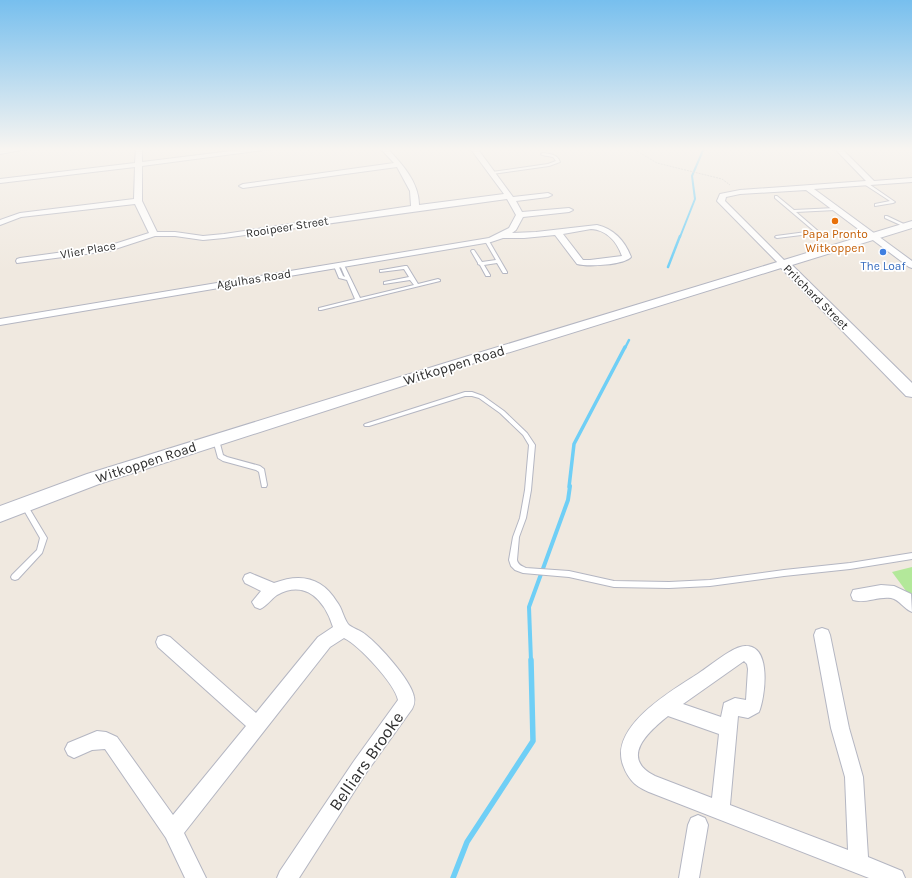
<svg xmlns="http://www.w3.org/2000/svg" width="912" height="878" font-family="Karla,sans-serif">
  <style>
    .green { fill: #b3e89a }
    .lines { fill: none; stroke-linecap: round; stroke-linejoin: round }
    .stream-far4 { stroke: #6fcff6; stroke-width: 2 }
    .stream-far3 { stroke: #6fcff6; stroke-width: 2.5 }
    .stream-far2 { stroke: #6fcff6; stroke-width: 3.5 }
    .stream-far1 { stroke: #6fcff6; stroke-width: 4 }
    .stream { stroke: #6fcff6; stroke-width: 5.5 }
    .lane-casing { stroke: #b4b6c2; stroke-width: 2 }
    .street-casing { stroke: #b4b6c2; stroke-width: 2 }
    .secondary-casing { stroke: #b4b6c2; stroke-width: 2 }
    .path { stroke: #c9c9c9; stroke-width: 1; stroke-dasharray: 2 1; stroke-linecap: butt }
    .lane { fill: #fff; fill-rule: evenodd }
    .street { fill: #fff; fill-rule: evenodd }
    .secondary { fill: #fff; fill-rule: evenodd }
    .food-dot { fill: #e8710a; stroke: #fff; stroke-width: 1.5 }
    .shop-dot { fill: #3f7fe0; stroke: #fff; stroke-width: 1.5 }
    .labels { text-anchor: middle; stroke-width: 3.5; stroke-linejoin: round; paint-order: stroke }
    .far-street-label { font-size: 12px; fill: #2e2e2e; stroke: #fff }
    .far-food-label { font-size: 12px; fill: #c56008; stroke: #fff }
    .far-shop-label { font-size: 12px; fill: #366cbe; stroke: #fff }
    .street-label { font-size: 14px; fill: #2e2e2e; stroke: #fff }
    .near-street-label { font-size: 17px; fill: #2e2e2e; stroke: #fff }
  </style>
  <rect width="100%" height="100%" fill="#f0e9e0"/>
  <path class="green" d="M912,567V599L892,572Z"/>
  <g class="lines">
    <path class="stream-far4" d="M680,237L695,199L692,176L704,148"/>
    <path class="stream-far3" d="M668,267L680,236
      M625,348L629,340"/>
    <path class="stream-far2" d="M569,487L574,444L625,347"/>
    <path class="stream-far1" d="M531,661L529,607L568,500L570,486"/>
    <path class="stream" d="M453,878L467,842L533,741L531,660"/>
    <g class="lane-casing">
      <path id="lane" d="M543,153C550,154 557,154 560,162L549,166L492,174L490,173L492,172L548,164L556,161L553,157L542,155L541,154Z
        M864,182H866L895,202L893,203L875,206V204L890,201L864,184Z
        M775,196H777L794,210L835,208L837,209L835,210L796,212L818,231V233L777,238L775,237L776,236L814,231L775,198Z
        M885,216H887L908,226L905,227L885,218Z
        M486,240L489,241L507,272V273H503L497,263L484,265L490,275V276H486L480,265L478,264V263L471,251L472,250H474L482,262L496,260L485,241Z
        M340,264L344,265L360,298L414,285L410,280L384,284V282L409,277L404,269L380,272V270H382L405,266H407L418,284L438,279L440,280V281L321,310H319V308L355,299L347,280L339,278L334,266L338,265L343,276L345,277L340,265Z
        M465,392H472L483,396L504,411L527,433L535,445L531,490L526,518L519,537L517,560C518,565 522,566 526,568L569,571L614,581L669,582L710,580L784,570L850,563L912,553V559L850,569L784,576L710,586L669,588L614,587L569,577L523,573L515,570L511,566L509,560L513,537L520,518L525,490L529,445L523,435L500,413L479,398L472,396H465L369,426H365L364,425L365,424Z
        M214,438H218L219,440L223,455L227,457L260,466L264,469L267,485L266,487H262L259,472L256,470L223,461L218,458L213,440Z
        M24,502L26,503L47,538L42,553L18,579L15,580L12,579L11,577L12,575L37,550L40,538L21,505L22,503Z"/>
    </g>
    <g class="street-casing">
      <path id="street" d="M12,148H32L0,154V150Z
        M136,148H142V162L256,148H279L142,166V201L157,232H175L203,236L224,234L411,206L410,191L397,167L243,188L239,186L243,184L394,163L380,148H387C402,164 419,182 419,205L504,194L470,148H477L513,197L548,193L552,195L548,197L516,201L522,212L569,208L573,210L569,212L523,217L516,230L512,233L536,232L597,225C614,229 625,241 631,257C624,265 588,267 577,264L555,235L524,238H503L491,242L0,325V319L489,238L509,228L516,215L507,199L224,238L203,240L175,236H155L109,251L17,263L16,261L17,259L20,258L108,246L149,233L135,204L21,217L0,225V220L20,213L134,199L135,167L0,183V179L135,163ZM591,229C607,230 617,242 622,256L590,260H583L563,234Z
        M834,148H841L874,181L912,178V182L814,189L912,261V268L909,267L806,190L740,194L726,197L725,201L788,264L787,266H781L717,201L720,194L740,190L866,181Z
        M250,573L274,583C300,573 322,577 337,602C342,608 343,617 348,624C350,627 362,631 366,635C379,645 411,680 414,697C415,702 414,705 412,709L366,773L299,878H277L280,871L354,761L398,700C395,684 359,645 344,638L330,647L184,833L206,878H185L166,838L105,749L92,750L74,758L68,755L65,749L68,743L97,731L106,732L117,737L173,815L246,726L158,647L156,642L158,637L164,635L170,637L256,713L318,637L333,627C325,601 306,579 277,595C271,599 267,606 260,609L255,607L252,602L261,591L245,583L243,579L245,575Z
        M881,585L894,586L911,594L912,612C904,609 900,600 891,598C878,596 865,604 853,600L851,595L853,590Z
        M822,628L828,630L830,635L849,728L863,777L868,857L902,871L905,878H869L654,794C638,788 629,782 623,765C609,726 673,690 699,673C710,666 734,645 746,646C772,646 765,697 759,712L748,718L738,716L730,805L848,850L845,777L831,728L814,635L816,630ZM744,661L747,664L748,669L746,700L735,698L724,703L721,717L683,704ZM668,716L719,734L712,798L655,776C619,758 648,732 668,716Z
        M698,815L705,818L708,825L699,878H679L688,825L691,818Z"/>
    </g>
    <g class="secondary-casing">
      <path id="secondary" d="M912,221V228L792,265L912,383V397L906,396L781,268L452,370L99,484L0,522V506L87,474L442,364Z"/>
    </g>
    <path class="path" d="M632,148L657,163L722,179L730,185"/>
    <use href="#lane" class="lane"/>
    <use href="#street" class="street"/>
    <use href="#secondary" class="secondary"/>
  </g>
  <linearGradient id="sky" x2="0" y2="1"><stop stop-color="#77bfee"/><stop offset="0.55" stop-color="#f8f5f1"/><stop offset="1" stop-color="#f8f5f1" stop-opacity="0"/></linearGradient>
  <rect width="912" height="271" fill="url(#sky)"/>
  <circle class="food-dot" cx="835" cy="221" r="4"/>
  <circle class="shop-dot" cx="883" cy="252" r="4"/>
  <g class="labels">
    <g class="far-street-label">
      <text transform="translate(287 227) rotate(-9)" y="4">Rooipeer Street</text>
      <text transform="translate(88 250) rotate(-10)" y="4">Vlier Place</text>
      <text transform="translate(254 279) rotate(-9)" y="4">Agulhas Road</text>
      <text transform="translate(816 297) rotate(45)" y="4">Pritchard Street</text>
    </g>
    <g class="far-food-label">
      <text x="835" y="238">Papa Pronto<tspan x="835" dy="14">Witkoppen</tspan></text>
    </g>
    <g class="far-shop-label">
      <text x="883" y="270">The Loaf</text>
    </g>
    <g class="street-label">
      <text transform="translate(454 365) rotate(-17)" y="5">Witkoppen Road</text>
      <text transform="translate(146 462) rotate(-18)" y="5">Witkoppen Road</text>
    </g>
    <g class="near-street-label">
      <text transform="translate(366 761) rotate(-55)" y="6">Belliars Brooke</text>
    </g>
  </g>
</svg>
